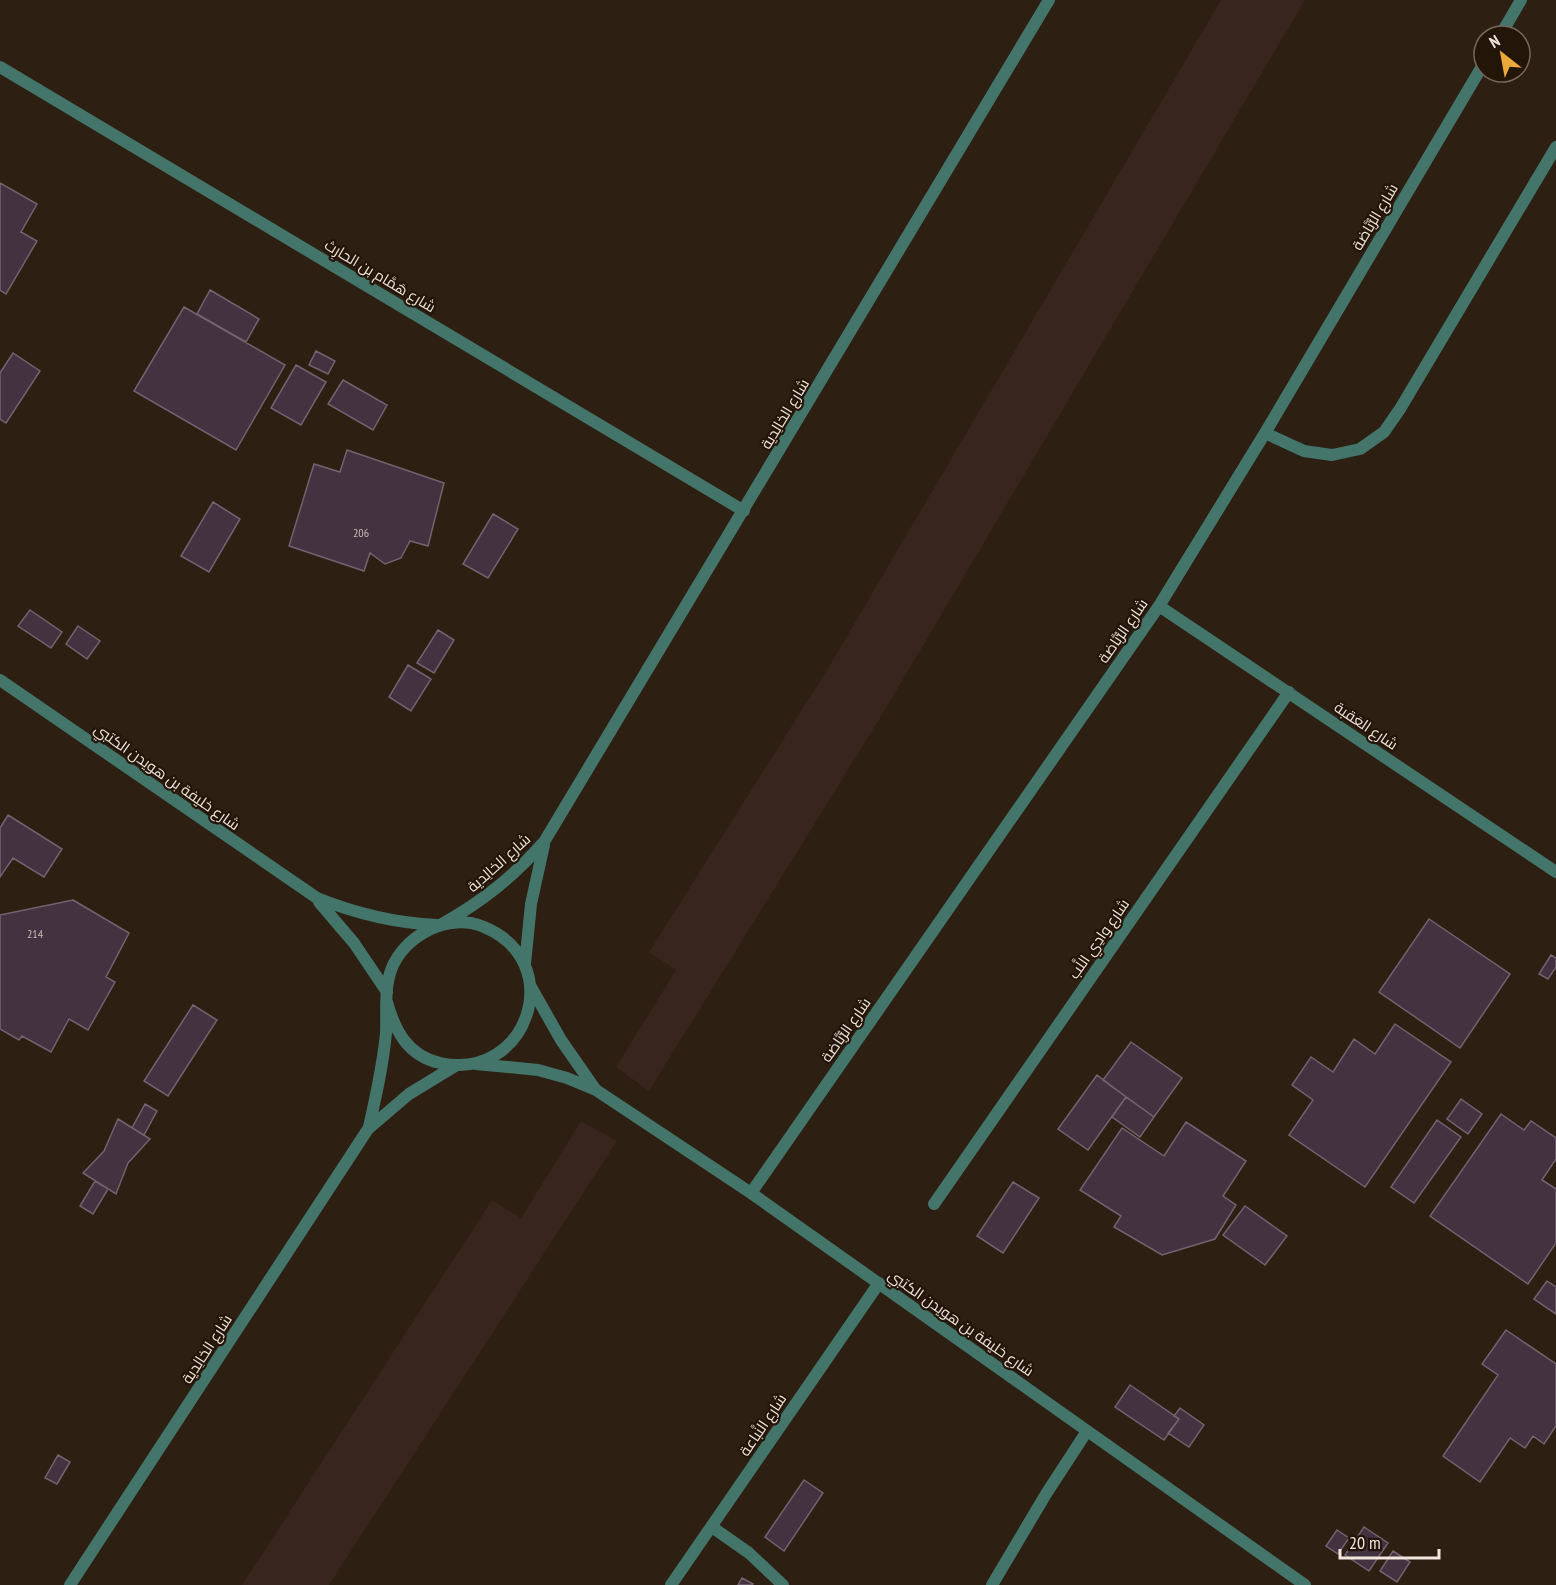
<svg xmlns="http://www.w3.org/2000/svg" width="1556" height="1585" font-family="'PT Sans Narrow',Cairo,sans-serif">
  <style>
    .industrial { fill: #37251e }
    .building { fill: #43323f; stroke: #756271; stroke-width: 1.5 }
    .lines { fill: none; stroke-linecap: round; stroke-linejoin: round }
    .service { stroke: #43756a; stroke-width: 12 }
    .minor { stroke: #43756a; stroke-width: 12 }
    .labels { text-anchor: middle; stroke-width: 4.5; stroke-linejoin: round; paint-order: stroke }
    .number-label { font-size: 12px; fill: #c6bab6 }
    .street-label { font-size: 15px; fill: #f1e7de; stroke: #231508 }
  </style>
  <rect width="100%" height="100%" fill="#2d1f11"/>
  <path class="industrial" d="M1221,0H1305L882,715L649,1091L616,1067L676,970L649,952L827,670Z
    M581,1121L617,1141L329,1585H242L492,1200L521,1218Z"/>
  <path class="building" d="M0,183L37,204L21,232L37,241L6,294L0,290Z
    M210,290L259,319L246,342L197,314Z
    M184,307L285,365L236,450L134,391Z
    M316,351L335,361L328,374L309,365Z
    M13,353L40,371L6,423L0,419V373Z
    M296,365L326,382L301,425L271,408Z
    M343,380L387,405L373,430L328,404Z
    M347,450L444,483L428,546L410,541L401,558L385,564L370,553L364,571L289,546L314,464L340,472Z
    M213,502L240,519L209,572L181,556Z
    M493,514L518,529L488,578L463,564Z
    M30,610L62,632L51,648L18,626Z
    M78,626L100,641L87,659L66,644Z
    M438,630L454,640L434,673L417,663Z
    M408,665L431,679L411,711L389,697Z
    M8,815L62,849L44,877L13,858L0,877V828Z
    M73,900L129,933L106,977L115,982L88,1030L69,1019L51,1052L22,1036L19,1040L0,1029V915Z
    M1429,919L1510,974L1460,1048L1379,992Z
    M1551,955L1556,958V967L1548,979L1539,974Z
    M193,1005L217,1020L168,1096L144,1081Z
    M1395,1024L1451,1062L1365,1187L1289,1135L1313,1100L1292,1085L1311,1057L1333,1072L1354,1039L1375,1054Z
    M1131,1042L1182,1078L1154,1117L1103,1080Z
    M1097,1075L1126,1097L1088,1150L1058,1129Z
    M1126,1097L1154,1117L1140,1137L1112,1117Z
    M1461,1099L1482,1114L1468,1134L1447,1119Z
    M145,1104L157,1111L144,1135L132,1128Z
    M1501,1114L1524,1130L1531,1121L1556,1138V1159L1542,1180L1556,1189V1243L1528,1284L1430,1216Z
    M118,1119L150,1139L128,1163L116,1194L83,1173L104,1151Z
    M1437,1120L1461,1137L1414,1203L1391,1187Z
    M1186,1122L1246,1161L1223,1196L1236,1205L1215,1239L1162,1255L1114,1227L1121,1216L1080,1190L1122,1128L1164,1156Z
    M95,1181L108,1189L93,1214L80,1206Z
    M1013,1182L1039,1198L1003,1253L977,1236Z
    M1245,1206L1287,1236L1265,1265L1223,1235Z
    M1547,1281L1556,1287V1314L1534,1299Z
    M1506,1330L1556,1364V1426L1544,1444L1533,1436L1525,1448L1510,1438L1480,1482L1443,1456L1498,1375L1482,1364Z
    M1130,1385L1179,1419L1164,1440L1115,1407Z
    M1180,1408L1204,1425L1189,1447L1168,1433L1179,1419L1174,1416Z
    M58,1455L70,1462L57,1484L45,1478Z
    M804,1480L823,1493L784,1551L765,1537Z
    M1364,1527L1388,1543L1369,1571L1345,1555Z
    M1337,1530L1349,1538L1338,1554L1326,1546Z
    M1393,1551L1410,1562L1397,1582L1380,1571Z
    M742,1578L753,1584L752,1585H738Z"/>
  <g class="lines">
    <path class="service" d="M712,1527L749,1553L783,1585
      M992,1585L1046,1494L1087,1431"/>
    <path class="minor" d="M1500,36L1521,0
      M0,67L744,511
      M1265,433L1304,451L1332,455L1360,449L1384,432L1400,409L1556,147
      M1159,606L1556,872
      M0,680L317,898C357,914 394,923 437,925
      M319,902L354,943L387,992
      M442,924C483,901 513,877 544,842L1049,0
      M525,964L531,904L544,845
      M531,987L561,1040L595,1089
      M476,1064L538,1070L567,1078L596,1090L751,1193L1305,1585
      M369,1127C376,1096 383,1065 386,1033C387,1013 384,990 391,970C404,935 449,912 484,927C568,962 528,1082 440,1063C408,1056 395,1031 387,1002
      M751,1193L1159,606L1265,433L1484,63
      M934,1204L1289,692
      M70,1585L368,1129L409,1094L455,1066
      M671,1585L879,1283"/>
  </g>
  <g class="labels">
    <g class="number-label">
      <text x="361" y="537">206</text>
      <text x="35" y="938">214</text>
    </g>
    <g class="street-label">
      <text transform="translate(1375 217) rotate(-59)" y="5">شارع الرُّبَّاضة</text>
      <text transform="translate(380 276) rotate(31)" y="5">شارع هَمَّام بن الحارِث</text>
      <text transform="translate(785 414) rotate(-59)" y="5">شارع الخالِدية</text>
      <text transform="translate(1123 631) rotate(-55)" y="5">شارع الرُّبَّاضة</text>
      <text transform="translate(1366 726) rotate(34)" y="5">شارع العَقبة</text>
      <text transform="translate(167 777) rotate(35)" y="5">شارع خليفة بن هويدن الكتبي</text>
      <text transform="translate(499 863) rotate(-42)" y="5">شارع الخالِدية</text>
      <text transform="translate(1099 939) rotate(-55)" y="5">شارع وادِي اللَّب</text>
      <text transform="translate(846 1030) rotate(-55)" y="5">شارع الرُّبَّاضة</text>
      <text transform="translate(961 1323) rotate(35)" y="5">شارع خليفة بن هويدن الكتبي</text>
      <text transform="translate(207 1349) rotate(-57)" y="5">شارع الخالِدية</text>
      <text transform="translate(763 1425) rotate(-56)" y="5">شارع النَّباعة</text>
    </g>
  </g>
  <g transform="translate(1502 54) rotate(329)"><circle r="28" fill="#231508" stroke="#75695e" stroke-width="1.5"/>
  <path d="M0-4.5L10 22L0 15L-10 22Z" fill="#eca93a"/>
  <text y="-9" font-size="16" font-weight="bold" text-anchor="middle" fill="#f1e7de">N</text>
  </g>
  <path d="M1340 1549v9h99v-9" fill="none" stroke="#f1e7de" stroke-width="3"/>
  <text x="1349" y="1549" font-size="18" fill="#f1e7de" stroke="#231508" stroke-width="4.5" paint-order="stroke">20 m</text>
</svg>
